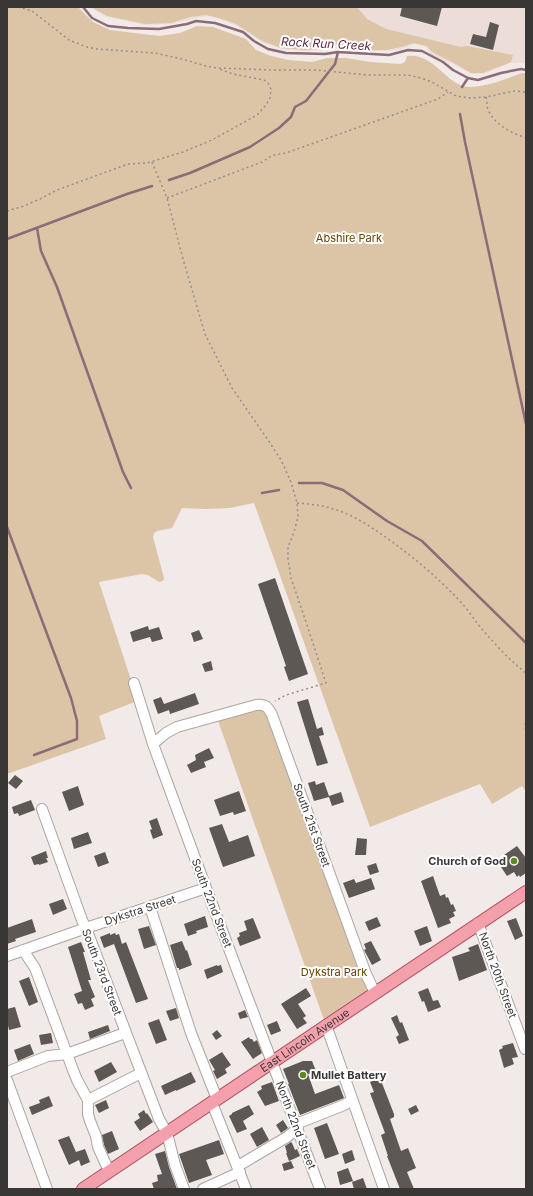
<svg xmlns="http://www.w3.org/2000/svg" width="533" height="1196" font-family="Inter,sans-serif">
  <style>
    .built { fill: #edddd9 }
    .green { fill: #dcc4a7 }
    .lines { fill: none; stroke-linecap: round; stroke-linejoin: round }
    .stream { stroke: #8b6c77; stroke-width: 2.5 }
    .building { fill: #5e5855 }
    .minor-casing { stroke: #aba4a2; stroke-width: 12 }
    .major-casing { stroke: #ae525e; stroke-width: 14 }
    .path { stroke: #948f8e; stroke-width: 1.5; stroke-dasharray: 2 3; stroke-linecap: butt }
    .minor { stroke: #fff; stroke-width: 10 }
    .major { stroke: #f4a0ac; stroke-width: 12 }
    .poi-dot { fill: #5d8a1c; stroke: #fff; stroke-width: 1.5 }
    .labels { text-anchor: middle; stroke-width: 4; stroke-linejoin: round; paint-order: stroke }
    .park-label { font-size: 11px; fill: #674102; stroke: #fff }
    .street-label { font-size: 11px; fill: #393736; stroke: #fff }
    .poi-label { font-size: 11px; font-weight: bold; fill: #393736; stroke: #fff; text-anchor: end }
    .water-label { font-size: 12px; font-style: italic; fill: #602840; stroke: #fff }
  </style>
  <rect width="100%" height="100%" fill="#f1eae8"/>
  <path class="built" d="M89,7H526V63H511L483,74H471L453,64L434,56L429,52L426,47L414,44L402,49L387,51H362L347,47L334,46L323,50L304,51L281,49L262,42L235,25L219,19L207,16L191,19L171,24L146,25L107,17Z"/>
  <path class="green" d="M7,7H78L93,22L110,30L159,36L180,33L197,26L213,27L246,39L256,50L271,56L289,60L312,62L327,58H346L370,62L401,64L405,62L407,56C435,53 446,86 469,87C486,87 506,79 522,73H526V792L522,786L492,804L480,784L370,827L254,503L230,508L206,509L182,508L172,528L157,531L154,533L153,537L164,578L163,581L159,582L148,575L142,574L99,582L132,683L137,701L99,716L106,739L7,774Z
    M91,7H357L367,19L386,29L461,47L467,46L513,55L511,62L483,73H471L454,63L436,54L431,51L427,46L414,43L401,47L387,50H362L347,46L334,45L323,49L304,50L281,48L262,41L236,24L219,18L206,15L190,17L171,23L145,24L107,16Z
    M257,707L266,710L368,986L366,992L324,1020L217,718Z"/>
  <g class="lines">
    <path class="stream" d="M83,7L92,18L108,26L128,28L159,29L187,24L196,21L215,23L243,32L254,41L268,49L286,53L325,54L338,52L389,55L408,50L422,51L443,62L453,70L468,78L478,80L501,73L521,69L526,70
      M462,87L468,78
      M460,114L465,142L526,424
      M169,180L190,173L250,147L279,128L291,117L295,107L306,101L335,64L338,52
      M37,228L41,251L57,287L123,472L131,488
      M7,239L127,194L152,186
      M299,483H322L343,490L387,521L422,541L526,643
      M262,493L279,490
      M7,527L71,698L77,721V739L34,755"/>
  </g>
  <path class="building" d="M402,7H442L437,26L400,16Z
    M490,22L499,25L493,50L470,44L473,34L486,37Z
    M275,578L308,674L289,681L284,667L286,666L258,584Z
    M148,626L149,630L159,627L163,639L152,642L150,637L133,642L130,632Z
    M199,630L203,639L194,642L191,633Z
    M211,661L213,670L205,672L202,664Z
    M195,693L199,704L170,714L169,710L158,714L153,700L161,697L164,704Z
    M308,699L317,729L322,727L324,735L319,736L328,763L317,766L297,702Z
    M209,748L214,758L204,762L206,767L191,773L187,765L196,760L195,755Z
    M15,775L23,781L16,789L8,783Z
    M315,781L316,785L324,782L329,796L341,792L344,802L332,806L329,797L314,801L308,783Z
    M78,786L84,805L69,811L62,792Z
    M239,791L246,811L234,815L233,812L220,816L214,800Z
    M31,800L35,810L19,816L18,813L14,814L12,807Z
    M157,818L163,835L153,839L150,830L152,829L149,821Z
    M222,824L229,842L248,835L255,856L223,867L209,828Z
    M88,832L92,843L74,849L71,838Z
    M357,838L367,839L366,855H355Z
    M517,846L526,858V873L520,877L519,875L517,877L514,872L507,876L499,864L506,859L504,855Z
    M46,851L48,858H46L48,862L39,865V864L34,865L31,857Z
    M105,852L109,863L98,867L94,856Z
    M376,863L379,872L370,875L367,866Z
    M433,876L440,896L445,894L446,898L448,897L451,905L453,904L456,911L453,912L455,916L449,919L451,923L438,928L421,881Z
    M371,878L375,889L349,898L343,883L354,879L356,883Z
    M63,899L67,909L53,915L49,904Z
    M205,916L208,927L196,931L197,933L188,936L184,924Z
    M377,917L381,926L369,931L365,922Z
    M253,918L261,938L240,946L237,938L240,936L239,933L247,930L244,921Z
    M516,918L523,936L515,940L507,921Z
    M32,919L36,932L15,939L16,941L7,944V928Z
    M149,926L156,945L144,949L138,929Z
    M427,926L432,941L420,946L414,931Z
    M110,933V935L115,933L116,935L119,934L122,944L126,942L148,999L136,1003L114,944L104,948L100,937Z
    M182,941L186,951L187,950L192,965L179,970V968H177L170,945Z
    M371,941L381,960L372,965L364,950L366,949L364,944Z
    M81,942L85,952H83L91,980H88L95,997L91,999L94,1006L85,1010L82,1003L78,1004L74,994L82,991L68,947Z
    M478,944L487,970L459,981L452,957L470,951L468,948Z
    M217,965V966L221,965L223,972L207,979L204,970Z
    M29,977L38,1002L29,1006L19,981Z
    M306,988L311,996L298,1004L306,1016L303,1018L307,1023L297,1029L281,1004Z
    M428,988L433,1001L438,1000L441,1007L428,1012L424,1001L422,1002L418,992Z
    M15,1007L21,1027L9,1030L7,1021V1009Z
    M176,1008L179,1018L170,1021L166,1011Z
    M245,1010L248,1017L240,1019L238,1013Z
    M397,1015L400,1023L402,1022L409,1040L399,1044L396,1037L399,1035L391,1018Z
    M159,1019L167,1040L156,1044L148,1023Z
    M277,1021L281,1031L271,1035L267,1025Z
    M108,1025L110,1031L90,1039L88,1032Z
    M217,1030L222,1036L216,1040L212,1034Z
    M51,1033L53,1043L41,1045L39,1035Z
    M249,1037L250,1039H252L254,1042L257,1040L262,1053L253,1059L241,1042Z
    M513,1043L518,1057L512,1058L514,1064L504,1068L499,1050L503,1048L502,1046Z
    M30,1044L34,1054L18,1061L14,1050Z
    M222,1052L231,1065L225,1069L227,1073L217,1079L213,1071L215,1070L209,1060Z
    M303,1061H312L316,1071L308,1074L315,1094L339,1085L344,1098L300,1115L288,1084H289L283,1069Z
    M111,1062L117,1072L99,1082L94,1071Z
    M191,1072L196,1082L176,1091V1090L165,1095L161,1086Z
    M380,1078L394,1114V1117L390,1119L401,1151L408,1148L416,1168L407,1172L414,1189H400L387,1156H388L381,1135L385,1133L370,1093L374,1092L370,1082Z
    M272,1082L279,1101L265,1106L257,1092L262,1089L261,1086Z
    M49,1096L53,1106L32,1115L29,1107L40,1103L39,1100Z
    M106,1100L109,1108L99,1113L95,1105Z
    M249,1105L254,1114L243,1121L247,1129L237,1133L229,1116L232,1114V1113Z
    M416,1105L419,1111L411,1115L408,1109Z
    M144,1110L146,1114L147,1113L153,1122L140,1131L134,1122L140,1118L138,1114Z
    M283,1120L288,1128L281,1133L276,1125Z
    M327,1123L339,1154L325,1159L314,1128Z
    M262,1127L269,1140L257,1147L250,1134Z
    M112,1131L119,1149L108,1154L104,1145L102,1135Z
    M69,1136L76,1152L85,1149L90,1162L81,1166L79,1160L69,1165L58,1140Z
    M219,1140L224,1154L206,1160L212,1175L189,1183L179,1154Z
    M291,1142L292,1143L295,1150L297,1149L300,1156L289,1161L286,1153H287L285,1146Z
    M352,1150L355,1160L345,1164L342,1154Z
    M165,1151L169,1167L177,1189H154L152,1183L158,1181L157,1175L162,1174L155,1154Z
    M291,1161L294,1168L284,1171L282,1164Z
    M348,1168L353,1181L340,1185L337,1172Z
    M363,1178L367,1189H354L352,1182Z"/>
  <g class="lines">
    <g class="minor-casing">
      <path id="minor" d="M134,683L153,744
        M42,809L82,920L89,936L159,1119L167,1133L175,1165L184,1189
        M150,907L191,1033L217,1099
        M478,923L525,1049
        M23,950L35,968L73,1070L77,1080L88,1100V1114L90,1121L96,1136L98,1147L109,1171
        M7,956L86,928L206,888
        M326,1025L384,1189
        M7,1072L48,1056L67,1054L125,1033
        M7,1080L47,1189
        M88,1100L141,1073
        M212,1103L246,1189
        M296,1124L344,1105L352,1100
        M238,1166L287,1137L298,1128
        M203,1189L240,1172
        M320,1189L206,888L153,744L166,733L177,727L256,705C266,704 268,707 272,715L366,974L375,993"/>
    </g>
    <g class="major-casing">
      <g id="major">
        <path id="s1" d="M83,1189L526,892"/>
      </g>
    </g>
    <path class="path" d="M18,7L32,11L69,40L87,47L97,49L155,53L182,59L206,66L217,68L272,70H317L367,75H408L421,78L432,82L456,96L470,98L486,97L514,91L526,92
      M486,97C487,100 487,103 487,106C491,123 511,133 526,138
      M152,162L167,198L183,259L205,334L232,388L268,440L281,460L291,482L297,503L298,517L294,532L288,547V559L291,578L306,622L326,683L286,695L275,701
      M167,198L262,162L273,155L286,153L438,99L448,92
      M7,211L24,206L42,198L57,190L109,171L128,164L147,163L183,152L212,140L257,115L266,105L270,98L271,89L268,83L264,80L233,74L219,69
      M297,503C309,504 322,505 333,509C352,514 368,525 384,536C411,555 436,576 458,599C465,606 471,615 477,623C492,641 508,659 526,673
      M526,718L525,726L526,732"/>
    <use href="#minor" class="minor"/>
    <use href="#major" class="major"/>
  </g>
  <g class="poi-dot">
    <circle cx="514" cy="861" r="4"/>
    <circle cx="303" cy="1075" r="4"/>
  </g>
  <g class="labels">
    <g class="park-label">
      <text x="349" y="242">Abshire Park</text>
      <text x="334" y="976">Dykstra Park</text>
    </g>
    <g class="street-label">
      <text transform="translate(312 825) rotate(70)" y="4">South 21st Street</text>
      <text transform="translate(212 903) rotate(69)" y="4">South 22nd Street</text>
      <text transform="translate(140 910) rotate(-18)" y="4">Dykstra Street</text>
      <text transform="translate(102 972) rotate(69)" y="4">South 23rd Street</text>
      <text transform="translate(498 975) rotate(70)" y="4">North 20th Street</text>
      <text dy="4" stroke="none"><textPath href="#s1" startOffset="267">East Lincoln Avenue</textPath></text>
      <text transform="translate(296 1125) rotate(69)" y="4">North 22nd Street</text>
    </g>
    <g class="poi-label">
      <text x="506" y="865">Church of God</text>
      <text x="311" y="1079" text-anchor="start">Mullet Battery</text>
    </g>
    <g class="water-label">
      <text transform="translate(326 44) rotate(3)" y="4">Rock Run Creek</text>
    </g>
  </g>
  <rect width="533" height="1196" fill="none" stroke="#393736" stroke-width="16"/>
</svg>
